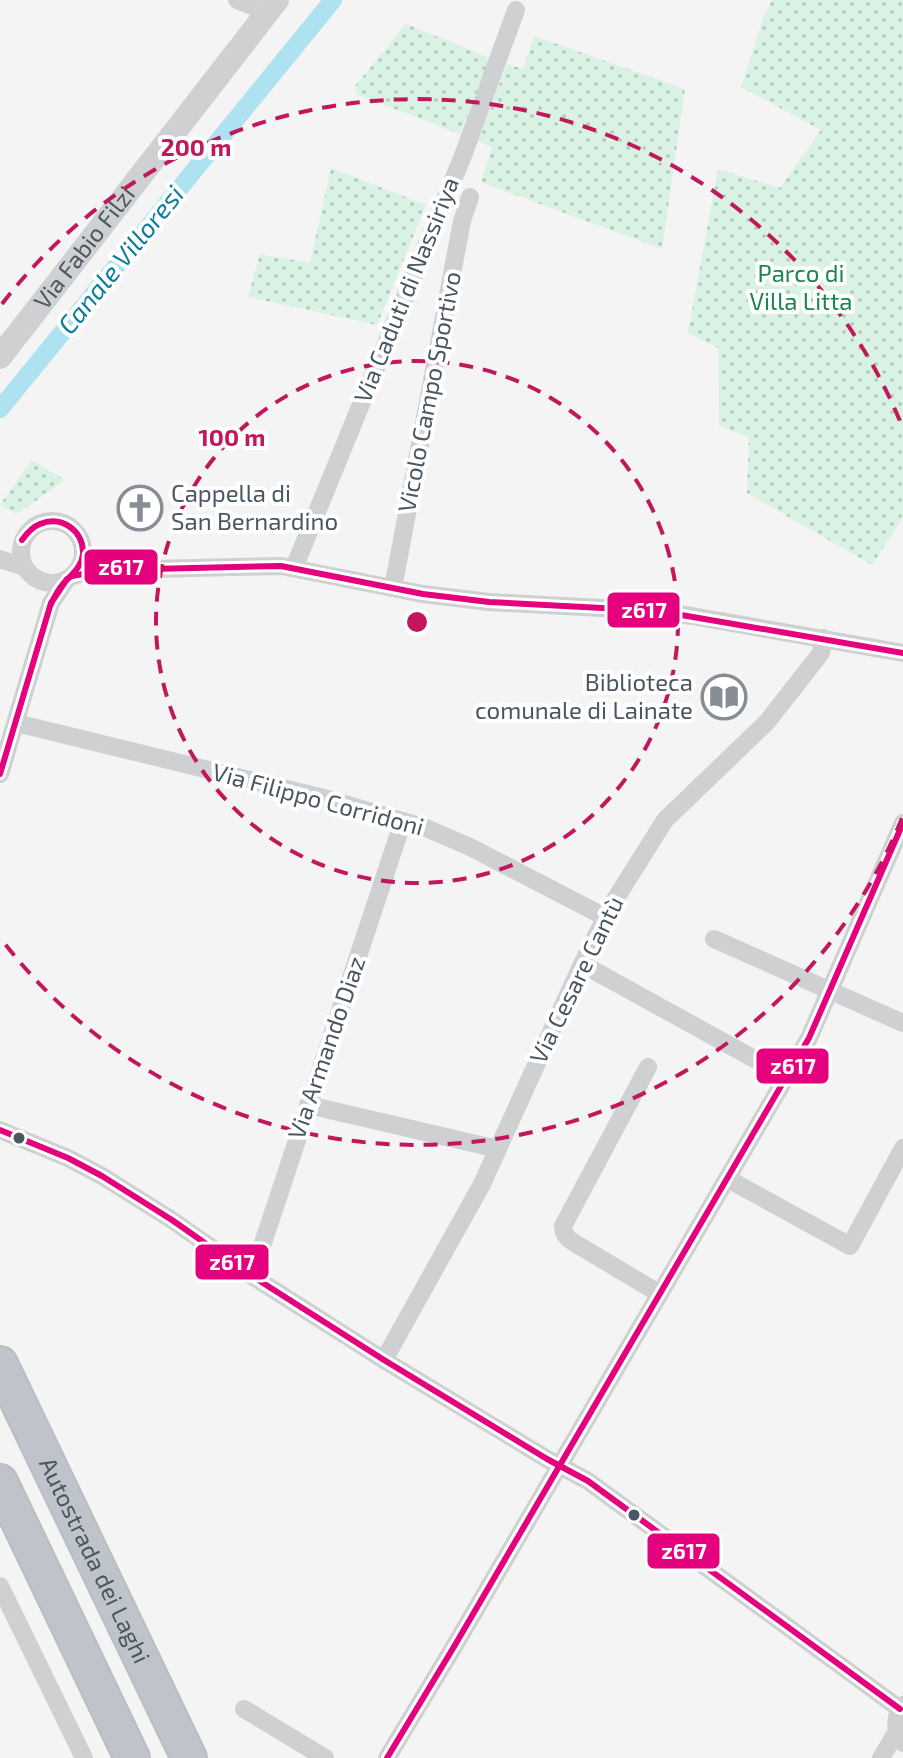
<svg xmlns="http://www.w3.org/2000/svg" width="903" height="1758" font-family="'Exo 2',sans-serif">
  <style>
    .grass { fill: url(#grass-dots) }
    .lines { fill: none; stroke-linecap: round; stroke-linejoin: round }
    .canal { stroke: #aee2f0; stroke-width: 18 }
    .motorway-casing { stroke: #b9bec3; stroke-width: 38 }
    .minor { stroke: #ced0d2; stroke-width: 18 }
    .tertiary { stroke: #ced0d2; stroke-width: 24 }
    .motorway { stroke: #bec4c9; stroke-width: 34 }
    .bus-1-casing { stroke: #fff; stroke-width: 12 }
    .bus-1 { stroke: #e5007d; stroke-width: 6 }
    .ring { fill: none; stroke: #c2185b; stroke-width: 4; stroke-dasharray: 14 10 }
    .bus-dot { fill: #4a5661; stroke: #fff; stroke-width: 3 }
    .labels { text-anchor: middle; stroke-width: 8; stroke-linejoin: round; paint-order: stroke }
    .street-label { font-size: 24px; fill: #4a5661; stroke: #fff }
    .park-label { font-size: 24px; fill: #17864f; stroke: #fff }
    .poi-label { font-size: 24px; fill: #4a5661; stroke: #fff; text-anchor: start }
    .water-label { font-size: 26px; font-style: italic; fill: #0c7c9b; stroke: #fff }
    .centre { fill: #c2185b; stroke: #fff; stroke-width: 4 }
    .ring-label { font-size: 24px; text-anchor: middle; font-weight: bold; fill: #c2185b; stroke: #fff; stroke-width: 8; stroke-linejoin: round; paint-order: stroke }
    .line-badge { stroke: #fff; stroke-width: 3 }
    .badge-label { font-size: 22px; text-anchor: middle; font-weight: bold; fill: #fff }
  </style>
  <defs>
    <pattern id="grass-dots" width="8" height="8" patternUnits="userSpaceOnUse" patternTransform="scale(2)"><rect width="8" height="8" fill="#d9f2e3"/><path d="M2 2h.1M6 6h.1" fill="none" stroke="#b2c7bb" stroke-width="1.8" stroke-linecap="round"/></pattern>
  </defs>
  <rect width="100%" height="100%" fill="#f4f4f4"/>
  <path class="grass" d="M772,0H903V517L872,565L747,493L749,437L719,426L718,348L688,333L718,169L780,188L821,130L741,87L764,16Z
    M406,24L490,58L460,134L356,94L355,86Z
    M534,36L685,89L662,249L481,182L492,147L478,141L507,64L523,69Z
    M331,168L426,205L377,325L248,297L260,254L310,263Z
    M32,460L65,480L17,514L0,505Z"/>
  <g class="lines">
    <path class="canal" d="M0,409L333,0"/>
    <g class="motorway-casing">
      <g id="motorway">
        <path id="s2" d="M0,1364L189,1758"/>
        <path d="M0,1482L132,1758"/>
      </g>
    </g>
    <path class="minor" d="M237,0L255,7L265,16
      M21 552a31 31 0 1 1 62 0a31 31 0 1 1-62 0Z
      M0,559L24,567
      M294,568L464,153L516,10
      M72,576L87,572L121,567L151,569L281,566L423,594L489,602L658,611L692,616L903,653
      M393,588L462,221L470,197
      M16,723L324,798L426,828L470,847L605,917
      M0,774L51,603L67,579
      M714,939L903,1023
      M582,964L787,1077
      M648,1067L563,1226C563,1234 566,1237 573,1242L660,1294
      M308,1105L498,1149
      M0,1130L68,1158L102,1176L172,1220L252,1276L384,1360L547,1459L588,1481L900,1709
      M728,1179L850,1246L903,1148
      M252,1276L403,821
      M384,1360L482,1184L582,964L611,906L665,820L767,722L821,653L823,638
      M0,1586L84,1758
      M903,1705C894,1716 894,1732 903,1743
      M244,1709L325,1758
      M387,1758L455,1645L809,1038L903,823
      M881,1758L897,1731"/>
    <path class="tertiary" id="s1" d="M0,357L277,0"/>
    <use href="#motorway" class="motorway"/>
    <g class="bus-1-casing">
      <path id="bus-1" d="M22,540C27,533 32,527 40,524C62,515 84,531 83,554C82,567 71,575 63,584C57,591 54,598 50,606
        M0,774L51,603L67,579L72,576L121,567L151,569L281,566L423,594L489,602L658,611L903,653
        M0,1130L68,1158L102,1176L172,1220L252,1276L384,1360L547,1459L588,1481L900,1709
        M387,1758L455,1645L809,1038L903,823"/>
    </g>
    <use href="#bus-1" class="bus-1"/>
  </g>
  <g class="ring">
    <circle cx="417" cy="622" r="261"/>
    <path d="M902 818A523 523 0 0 1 2 940M2 304A523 523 0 0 1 902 426"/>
  </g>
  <defs>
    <g id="church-ring" transform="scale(2.3)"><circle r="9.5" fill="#fff" stroke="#868d94" stroke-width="1.5"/><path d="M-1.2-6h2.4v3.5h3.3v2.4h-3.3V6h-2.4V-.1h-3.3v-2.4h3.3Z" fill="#868d94"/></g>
    <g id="library-ring" transform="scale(2.3)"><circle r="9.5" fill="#fff" stroke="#868d94" stroke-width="1.5"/><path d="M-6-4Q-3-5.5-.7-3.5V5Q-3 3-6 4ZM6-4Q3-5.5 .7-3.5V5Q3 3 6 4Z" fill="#868d94"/></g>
  </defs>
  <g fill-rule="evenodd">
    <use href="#church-ring" x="140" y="508"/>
    <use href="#library-ring" x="724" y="697"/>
  </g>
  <g class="bus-dot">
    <circle cx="19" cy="1138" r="7"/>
    <circle cx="634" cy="1515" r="7"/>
  </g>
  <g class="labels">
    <g class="street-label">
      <text dy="8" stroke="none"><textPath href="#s1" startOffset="138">Via Fabio Filzi</textPath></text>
      <text transform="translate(407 290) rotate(-68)" y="8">Via Caduti di Nassiriya</text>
      <text transform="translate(430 392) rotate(-79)" y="8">Vicolo Campo Sportivo</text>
      <text transform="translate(318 800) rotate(15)" y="8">Via Filippo Corridoni</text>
      <text transform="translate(577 980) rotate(-64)" y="8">Via Cesare Cantù</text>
      <text transform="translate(327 1048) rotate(-71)" y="8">Via Armando Diaz</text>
      <text dy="8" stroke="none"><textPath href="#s2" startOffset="218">Autostrada dei Laghi</textPath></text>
    </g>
    <g class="park-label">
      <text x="801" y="282">Parco di<tspan x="801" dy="28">Villa Litta</tspan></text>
    </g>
    <g class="poi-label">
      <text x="171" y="502">Cappella di<tspan x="171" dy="28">San Bernardino</tspan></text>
      <text x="693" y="691" text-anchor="end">Biblioteca<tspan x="693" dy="28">comunale di Lainate</tspan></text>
    </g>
    <g class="water-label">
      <text transform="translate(121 260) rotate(-51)" y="9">Canale Villoresi</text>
    </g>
  </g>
  <circle cx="417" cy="622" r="12" class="centre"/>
  <g class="ring-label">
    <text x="196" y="156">200 m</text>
    <text x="232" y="446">100 m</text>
  </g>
  <g class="line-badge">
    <rect x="83" y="548" width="76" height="38" rx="8" fill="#e5007d"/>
    <rect x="606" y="591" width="75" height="38" rx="8" fill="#e5007d"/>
    <rect x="755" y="1047" width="75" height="38" rx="8" fill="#e5007d"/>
    <rect x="194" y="1243" width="76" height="38" rx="8" fill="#e5007d"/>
    <rect x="646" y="1532" width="75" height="38" rx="8" fill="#e5007d"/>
  </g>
  <g class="badge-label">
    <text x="121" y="575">z617</text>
    <text x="644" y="618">z617</text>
    <text x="793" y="1074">z617</text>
    <text x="232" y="1270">z617</text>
    <text x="684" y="1559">z617</text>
  </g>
</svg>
